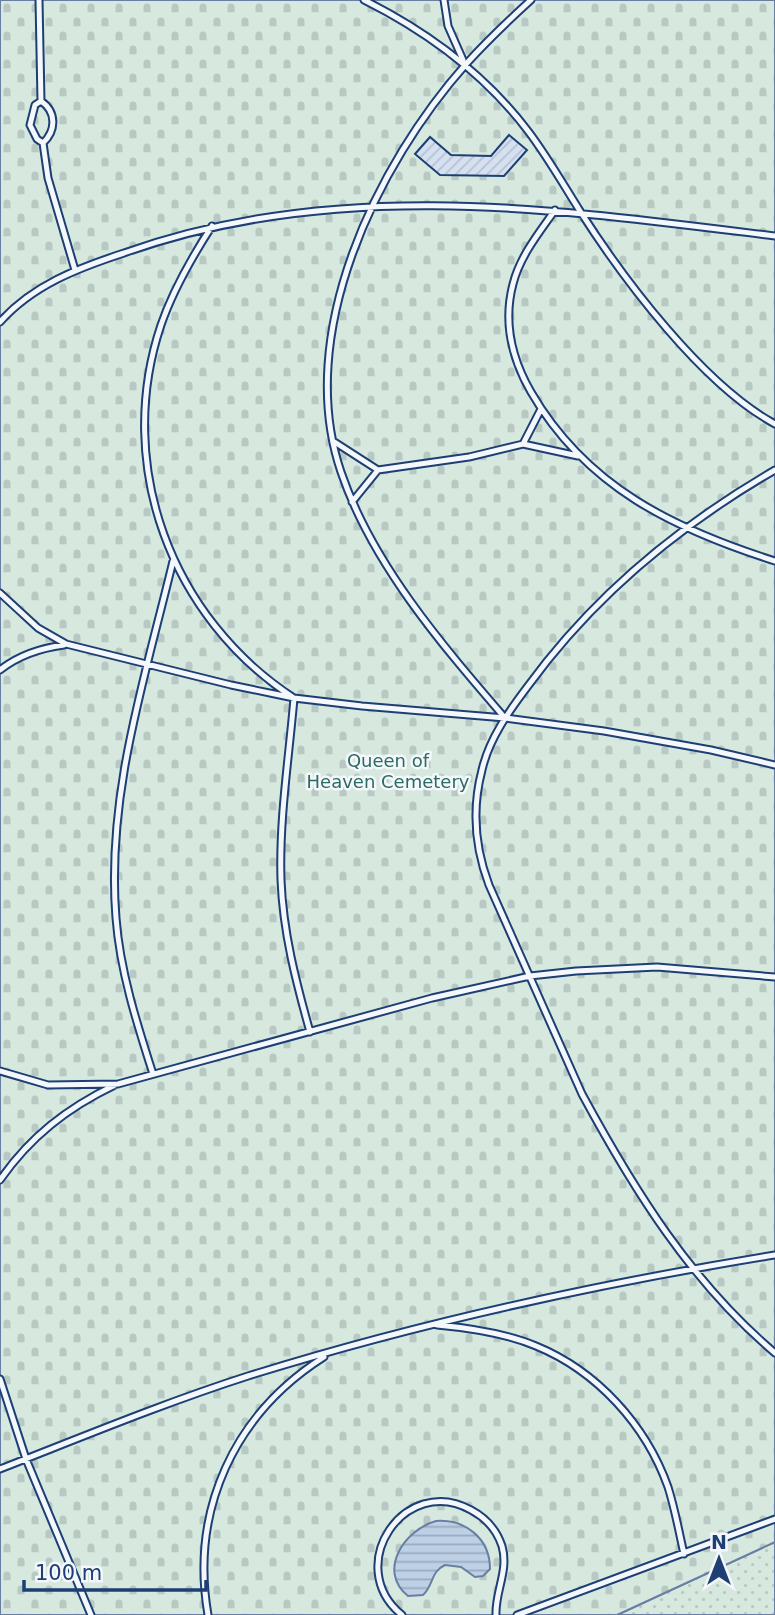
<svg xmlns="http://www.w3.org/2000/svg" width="775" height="1615" font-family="'DejaVu Sans',sans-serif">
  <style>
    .grass { fill: url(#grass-dots); stroke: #687fa3; stroke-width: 2 }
    .cemetery { fill: url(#cemetery-stones); stroke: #687fa3; stroke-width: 2 }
    .water { fill: url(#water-rules); stroke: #687fa3; stroke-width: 2 }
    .building { fill: url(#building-hatch); stroke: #1d3f73; stroke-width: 2 }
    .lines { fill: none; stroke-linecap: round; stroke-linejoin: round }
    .service-casing { stroke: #1d3f73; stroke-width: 9 }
    .service { stroke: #f4f7fb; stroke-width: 5 }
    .labels { text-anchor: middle; stroke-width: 5; stroke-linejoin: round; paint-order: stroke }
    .park-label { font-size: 18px; fill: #2c6c60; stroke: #f4f7fb }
  </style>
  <defs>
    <pattern id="grass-dots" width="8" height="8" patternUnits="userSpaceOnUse" patternTransform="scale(1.75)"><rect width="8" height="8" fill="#d7e8df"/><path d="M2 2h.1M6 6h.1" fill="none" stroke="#b8c8c3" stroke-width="1.8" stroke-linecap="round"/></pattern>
    <pattern id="cemetery-stones" width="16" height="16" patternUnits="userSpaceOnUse" patternTransform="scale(1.75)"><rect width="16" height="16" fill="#d7e8df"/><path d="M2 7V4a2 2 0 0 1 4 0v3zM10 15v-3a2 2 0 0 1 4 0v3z" fill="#b8c8c3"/></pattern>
    <pattern id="water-rules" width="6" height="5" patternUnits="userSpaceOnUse" patternTransform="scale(1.75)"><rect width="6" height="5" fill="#bed0e5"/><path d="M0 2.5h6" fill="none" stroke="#9aaabe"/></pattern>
    <pattern id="building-hatch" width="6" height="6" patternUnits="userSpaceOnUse" patternTransform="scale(1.75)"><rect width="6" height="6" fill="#d5e0f0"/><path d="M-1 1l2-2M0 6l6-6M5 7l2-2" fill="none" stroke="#b6c1d1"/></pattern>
  </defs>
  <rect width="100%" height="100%" fill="#f4f7fb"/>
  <path class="grass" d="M775,1542V1615H617Z"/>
  <path class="cemetery" d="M0,0H775V1542L617,1615H0Z"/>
  <path class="water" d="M436,1521C465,1519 490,1538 490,1569L483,1576L475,1577L461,1567L445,1565C430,1572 434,1585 423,1595L408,1596C377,1571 404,1530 436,1521Z"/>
  <path class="building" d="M509,135L527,150L504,176L440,175L415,154L430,137L451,155L491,156Z"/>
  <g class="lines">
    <g class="service-casing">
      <path id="service" d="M39,0L41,101L35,105L30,125L37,139L43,143L48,178L75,270
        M364,0C428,32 484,73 528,131C547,156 563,184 580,211C624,280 703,385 775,424
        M444,0L448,26L463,60
        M41,101C57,112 56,131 43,143
        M555,210C539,233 520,256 513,284C503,322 512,359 531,392C586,487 674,529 775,561
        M212,226C192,257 173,290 161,325C114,465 171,618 294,698C289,758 279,819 281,880C283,932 296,982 310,1032
        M0,322C33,285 78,268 124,253C337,177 556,209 775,236
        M333,441L378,470L469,457L523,444L541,409
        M523,444L578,456
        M775,470C680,525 593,597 528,686C509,711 489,739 482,770C472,808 475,848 489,885L582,1094C634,1190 691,1282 775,1353
        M352,502L378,470
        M0,593L38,628L66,644L231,685L294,698L362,706L505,718L604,731L711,750L775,765
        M0,670C19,655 41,648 64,645
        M505,718C443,646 372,564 341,472C294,335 376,165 467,63C487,41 509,20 531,0
        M0,1071L48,1085L118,1084L432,998L530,976L576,971L657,967L775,977
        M153,1074C137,1024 120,971 116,918C106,796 145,678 173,561
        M0,1180C30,1137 67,1108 115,1085
        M437,1325C470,1328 505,1333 536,1346C597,1371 646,1425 668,1487C675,1509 679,1532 684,1554
        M0,1379L26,1459L91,1615
        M0,1469C82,1437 164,1403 248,1376C421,1322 596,1284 775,1255
        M208,1615C190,1510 234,1414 324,1357
        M402,1615C342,1566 405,1473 471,1510C486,1518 497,1531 502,1546C509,1571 495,1591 496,1615
        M517,1615L775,1519"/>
    </g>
    <use href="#service" class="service"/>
  </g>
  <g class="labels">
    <g class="park-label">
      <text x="388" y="767">Queen of<tspan x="388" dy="21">Heaven Cemetery</tspan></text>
    </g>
  </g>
  <g transform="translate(719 1559)" stroke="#f4f7fb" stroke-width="5" paint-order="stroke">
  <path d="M0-5L12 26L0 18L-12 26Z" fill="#1d3f73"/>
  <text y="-10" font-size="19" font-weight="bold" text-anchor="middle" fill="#1d3f73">N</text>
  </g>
  <path d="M24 1580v10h182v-10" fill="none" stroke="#1d3f73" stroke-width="3.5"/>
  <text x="35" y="1580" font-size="21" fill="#1d3f73" stroke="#f4f7fb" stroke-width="5" paint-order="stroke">100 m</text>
</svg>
